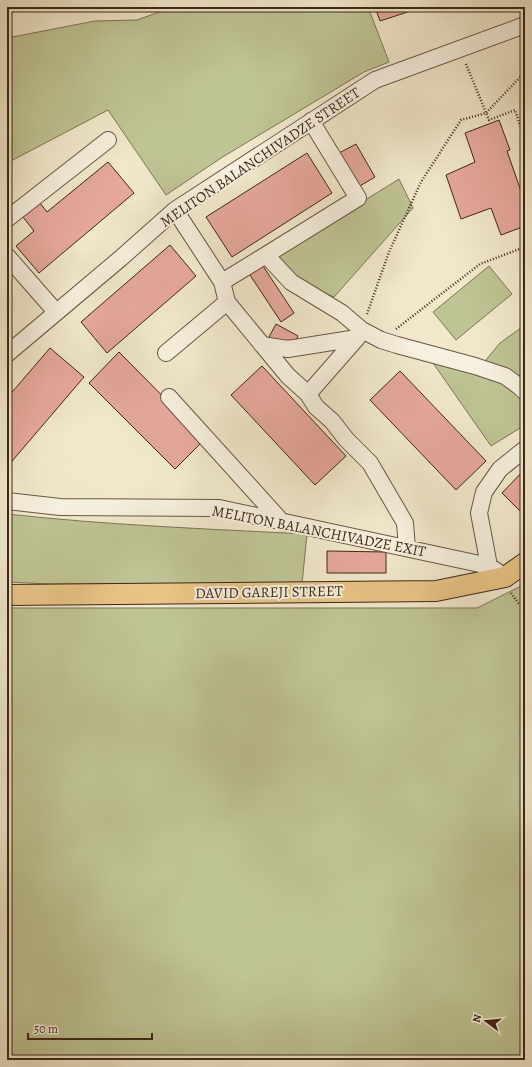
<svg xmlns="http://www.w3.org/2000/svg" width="532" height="1067" viewBox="0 0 532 1067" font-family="Alegreya,serif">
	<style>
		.green { fill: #bfc494; stroke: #7e7556 }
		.building { fill: #e6a89d; stroke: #3d2617 }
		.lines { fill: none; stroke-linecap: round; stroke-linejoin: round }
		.minor-casing { stroke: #6a5644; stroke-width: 18 }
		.major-casing { stroke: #3d2617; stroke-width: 22 }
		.path { stroke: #3d2617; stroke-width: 2.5; stroke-dasharray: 1 2; stroke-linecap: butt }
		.minor { stroke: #f6f0de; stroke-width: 16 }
		.major { stroke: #e8c486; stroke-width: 20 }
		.rail-casing { stroke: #3d2617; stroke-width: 4.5 }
		.rail { stroke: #f6f0de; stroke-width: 3; stroke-dasharray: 9; stroke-linecap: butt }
		.labels { text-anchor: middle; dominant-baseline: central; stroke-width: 4; stroke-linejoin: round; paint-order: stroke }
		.street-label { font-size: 15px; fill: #3d2617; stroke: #f6f0de }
	</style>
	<rect width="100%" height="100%" fill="#f1e8cc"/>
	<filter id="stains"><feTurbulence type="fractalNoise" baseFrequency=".005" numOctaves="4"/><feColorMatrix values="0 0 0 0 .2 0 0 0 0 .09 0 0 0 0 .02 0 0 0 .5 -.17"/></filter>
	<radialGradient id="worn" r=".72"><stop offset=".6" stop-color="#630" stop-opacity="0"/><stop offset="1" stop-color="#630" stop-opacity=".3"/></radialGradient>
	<path class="green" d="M173,7h195l21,55 -25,10 -143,86 -55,37 -58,-85 -101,53v-125l88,-17 42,-1z
		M399,179l14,29 -79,89 -37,-16 -20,-26z
		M489,266l23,28 -56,46 -23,-28z
		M525,325v100l-34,21 -72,-103 66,18 15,-18z
		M7,514c100,11 200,15 300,20l-5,50h-253l-42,-2z
		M525,584v476h-518v-452h470z"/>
	<path class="building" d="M375,7h48l-43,14z
		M499,120l11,30 -3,1 15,43 3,-1v33l-24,9 -10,-27 -30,11 -15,-44 29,-13 -10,-29z
		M356,144l19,33 -17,10 -19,-34z
		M307,153l25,40 -100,64 -26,-40z
		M108,162l26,31 -95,80 -23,-27 18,-15 -11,-14 17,-14 7,9z
		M170,245l26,31 -89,77 -26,-31z
		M261,263l33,50 -13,9 -33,-50z
		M276,324l22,12 -7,13 -22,-12z
		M50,348l34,29 -77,90v-69z
		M119,352l86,87 -30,30 -86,-86z
		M262,366l84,90 -31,29 -84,-90z
		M400,371l86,90 -30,29 -86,-90z
		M525,469v47l-23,-23z
		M327,551l59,1v21h-59z"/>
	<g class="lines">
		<g class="minor-casing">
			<path id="minor" d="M175,210l47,72 5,20 61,74 20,18
				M7,219l101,-79
				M266,255l92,-57 -47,-77
				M7,256l49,56
				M222,282l44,-27 25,27 51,31 20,17 19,10 16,5 78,21 30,10 15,11 5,5
				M362,330l-5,8 -49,56 8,13 16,14 14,18 24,24 35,60 2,25
				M262,345l26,4 69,-11
				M166,353l61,-51
				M7,354l114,-96 54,-48 200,-130 150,-55
				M169,397l113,125
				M7,501l53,6 159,1 270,58 16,11
				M489,566l-10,-53 5,-21 16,-23 25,-20"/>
		</g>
		<g class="major-casing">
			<path id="major" d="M7,595l429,-4 69,-14 20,-14"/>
		</g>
		<path class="path" d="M466,64l23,56 26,-10 10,30
			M367,314l22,-62 32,-70 40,-62 25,-7 39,-41
			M396,329l84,-65 45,-17
			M511,593l8,11 6,1"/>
		<use href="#minor" class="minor"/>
		<use href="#major" class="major"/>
		<g class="rail-casing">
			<path id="rail" d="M7,11l12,-4"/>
		</g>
		<use href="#rail" class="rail"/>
	</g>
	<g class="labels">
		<g class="street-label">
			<text transform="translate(260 157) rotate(-34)">MELITON BALANCHIVADZE STREET</text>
			<text transform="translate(319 531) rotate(11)">MELITON BALANCHIVADZE EXIT</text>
			<text transform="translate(269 592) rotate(-1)">DAVID GAREJI STREET</text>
		</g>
	</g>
	<rect width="532" height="1067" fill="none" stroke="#f1e8cc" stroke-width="24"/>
	<rect x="8" y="8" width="516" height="1051" fill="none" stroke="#3d2617" stroke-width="2"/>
	<rect x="12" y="12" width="508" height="1043" fill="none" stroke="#3d2617"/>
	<g transform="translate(486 1021) rotate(286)" stroke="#f6f0de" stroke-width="3" paint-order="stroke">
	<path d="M0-3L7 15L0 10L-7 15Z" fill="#3d2617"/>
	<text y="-6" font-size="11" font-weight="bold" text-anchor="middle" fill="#3d2617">N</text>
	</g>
	<path d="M28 1033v6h124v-6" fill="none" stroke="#3d2617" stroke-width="2"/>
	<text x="34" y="1033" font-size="12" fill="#3d2617" stroke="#f6f0de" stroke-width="3" paint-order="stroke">50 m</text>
	<rect width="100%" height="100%" filter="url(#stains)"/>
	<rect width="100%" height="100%" fill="url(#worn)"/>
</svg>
